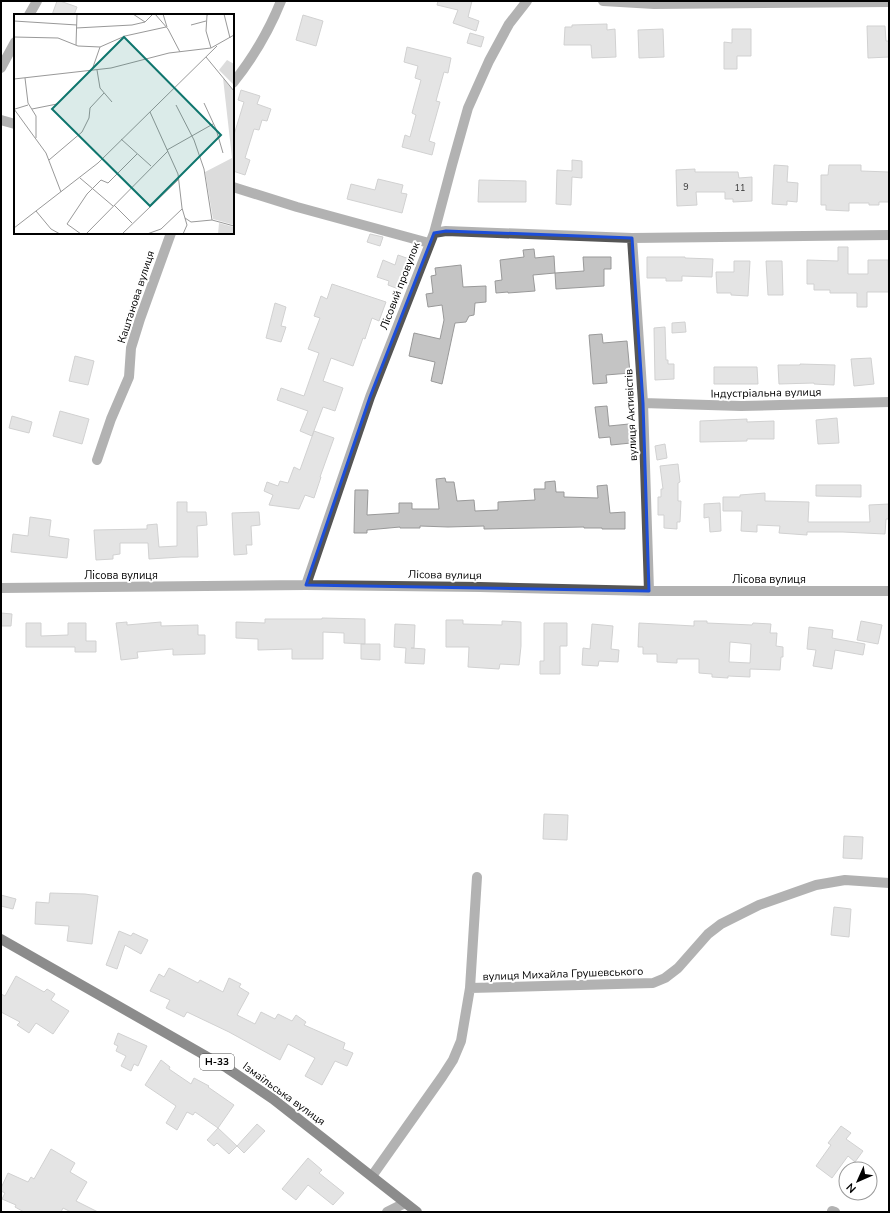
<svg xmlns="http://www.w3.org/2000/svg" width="890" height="1213" viewBox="0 0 890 1213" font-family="'Nunito Sans',sans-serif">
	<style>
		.building { fill: #c4c4c4; stroke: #999; fill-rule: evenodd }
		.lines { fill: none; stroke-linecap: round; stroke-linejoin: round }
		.minor { stroke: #555; stroke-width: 10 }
		.major { stroke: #000; stroke-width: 10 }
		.marked { fill: none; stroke: #1d4ed8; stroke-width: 3; stroke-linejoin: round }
		.labels { text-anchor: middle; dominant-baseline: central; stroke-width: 4; stroke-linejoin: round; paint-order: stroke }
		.number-label { font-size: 9px; fill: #313131 }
		.shield { fill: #fff; stroke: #4c4c4c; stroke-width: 1 }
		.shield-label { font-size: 10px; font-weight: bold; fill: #000 }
		.street-label { font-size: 11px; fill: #000; stroke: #fff }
		.inset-road { fill: none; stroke: #999; stroke-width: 1 }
		.view { fill: #0f766e; fill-opacity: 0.15; stroke: #0f766e; stroke-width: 2 }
		.inset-edge { fill: none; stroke: #000; stroke-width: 2 }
	</style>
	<rect width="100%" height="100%" fill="#fff"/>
	<path class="building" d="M57,1h3l17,6 -3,8h-22z
		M438,1h34l-4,16 11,4 -3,10 -23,-8 5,-13 -21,-5z
		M303,15l20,6 -7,25 -20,-6z
		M607,24v6l8,-1 1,28 -24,1 -1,-13h-27l1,-18h7v-2z
		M867,26h18l1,15h3v16l-21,1z
		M663,29l1,28 -25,1 -1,-28z
		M732,29h19v27h-14v13h-13v-27l8,1z
		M470,33l14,4 -3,10 -14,-4z
		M407,47l44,11 -3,15 -4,-1 -8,29 4,1 -11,39 6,2 -3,12 -30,-8 3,-12 5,2 6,-22 -4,-2 9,-33 -6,-2 3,-12 -14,-4z
		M241,90l19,6 -3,8 14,5 -4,12 -5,-1 -3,10 -5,-1 -9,29 5,2 -5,15 -12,-4v-33l11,-36 -6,-2z
		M572,160l10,1v17l-10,-1 -1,28 -15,-1 1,-34 15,1z
		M774,165l14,1 -1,16 11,1 -1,19 -10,-1v4l-15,-1z
		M829,165h32v6l28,1v30h-10v3h-10v-2h-20v8l-23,-1v-5h-5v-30h7z
		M695,169v3h43l1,6 13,-1v24l-19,1v-3h-8v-7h-29l1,13 -20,1 -1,-36z
		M378,179l25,6 -2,8 6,1 -5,19 -55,-14 4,-15 24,6z
		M479,180l47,1v21h-48z
		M370,234l13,3 -3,9 -13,-4z
		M838,247h10v27h20v-14h20l1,32h-22v15h-10v-14h-27v-3h-16v-6h-7v-24l31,1z
		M534,249l1,9 19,-2 1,17 -22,2 2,16 -27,2v-1l-12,1 -1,-12 7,-1 -2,-20 24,-3 -1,-7z
		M398,255l14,5 -11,30 -13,-5 1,-4 -12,-4 6,-17 12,5z
		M583,257h28v12h-7v17l-48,3 -1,-16 29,-2z
		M647,257h38v1l28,1 -1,18 -30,-1v5h-16v-3h-19z
		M734,261h16l-2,35 -17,-1v-2h-14l-1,-21h18z
		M766,261h16l1,34h-15z
		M461,265l2,22 23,-1v16l-11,1 -1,12 -5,1 -3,6 -11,1 -13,61 -11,-3 4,-19 -26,-6 5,-23 26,6 4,-19 -2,-15 -14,2 -2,-13 7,-1 -2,-17 5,-1 -1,-7z
		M332,284l54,18 -7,19 -7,-3 -7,21 -2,-1 -10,28 -22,-8 -8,23 20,7 -8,23 -12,-4 -11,29 -12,-5 8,-20 -31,-11 4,-12 23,8 15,-43 -11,-4 12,-31 -6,-2 7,-20 6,3z
		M275,303l11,4 -5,19 5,1 -5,15 -15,-4z
		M685,322l1,10 -14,1v-10z
		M665,327l1,33h2v4h6v15l-19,1 -1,-52z
		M602,334l1,9 24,-2 3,32 -24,2 1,8 -14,1 -4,-49z
		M75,356l19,5 -6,24 -19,-4z
		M871,358l3,26 -20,2 -3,-27z
		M800,364l35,1 -1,20 -20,-1v-1l-35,1 -1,-19h22z
		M714,367h43l1,17h-44z
		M607,406l2,20 20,-2 2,19 -20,2 -1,-8 -11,1 -4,-31z
		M60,411l29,8 -7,25 -29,-8z
		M12,416l20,6 -3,11 -20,-5z
		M837,418l2,25 -21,1 -2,-24z
		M747,419v3l27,-1v18h-27v2l-47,1v-21z
		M314,431l20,7 -14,39h1l-7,21 -9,-3 -6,14 -30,-4 4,-10 -9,-4 3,-9 11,4 2,-5 8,2 6,-16 6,3z
		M665,444l2,14 -10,2 -2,-14z
		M678,464l2,18 -2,1v18h3l-1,21h-3v7l-13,-1v-13h-6v-18h3v-8h2l-3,-23z
		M445,478l1,4h8l3,19 17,-1 1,11 23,-1v-8l37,-2 -1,-11h11v-7l10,-1 1,11h8v5l34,1 -1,-12 10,-1 3,28 15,-1v17h-23v-1h-18v-1l-100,2v-3l-36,1 -28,-1v2h-20v-1l-33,3v3h-13l1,-43h13l-1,25 32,-2v-10h13v6h27l-3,-30z
		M816,485h45v12l-45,-1z
		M765,493v8l44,1 -1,20h62l-1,-17 20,-1v15h-3l-1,15 -42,-2h-36v3l-28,-2 1,-7 -23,-1v7l-16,-1 1,-20h-19v-14h17v-2z
		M177,502h10v10h19l1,13 -10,1 1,31h-17l-32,2 -1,-16h-28v11l-7,1v4l-17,1 -2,-30 53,-1v-4l10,-1 2,23 18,-1z
		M720,503l1,28 -11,1 -1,-15 -5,1v-14z
		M259,512l1,13 -9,1 1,19h-6l1,9 -13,1 -2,-42z
		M30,517l21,3 -2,16 20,3 -2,19 -56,-6 2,-18 15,2z
		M1,613l11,1 -1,12h-10z
		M322,618l43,1v25l-21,-1v-10l-21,-1v27h-31v-10l-34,1v-11l-22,-1v-16l29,1v-4h57z
		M446,620h17v4l39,1v-4l19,1v24l-2,19 -19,-1 -1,5 -31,-2 1,-20h-23z
		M694,621h13v2l45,2 1,-2 18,1 -1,9h7l-1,13 7,1v10h-2l-1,13 -30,-1v8l-22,-1v2l-16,-1v-3l-13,-1v-14h-22v4l-20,-1v-8h-14v-7h-5l1,-24 55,3zM730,642l21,2 -1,19 -21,-1z
		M861,621l21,4 -4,19 -21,-4z
		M127,622v3l34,-3v4l37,-1v10h7v19l-32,1v-6l-36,3 1,6 -17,2 -5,-37z
		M26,623h15v13l27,-1v-12h18v18h10v11h-21v-5h-49z
		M544,623h23v23h-7v28h-20v-13h4z
		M395,624l20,1 -1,23h-3l14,1 -1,15 -19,-1 1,-15 -12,-1z
		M592,624l21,2 -2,23 8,1 -1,12 -19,-1 -1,5 -16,-1 1,-17 7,1z
		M809,627l24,3 -1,8 33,6 -2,11 -28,-5 -3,19 -19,-3 3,-16 -9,-1z
		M361,644h19v16l-19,-1z
		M544,814l24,1 -1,25 -24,-1z
		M844,836l19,1 -1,22 -19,-1z
		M50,893l35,1 13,2 -6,48 -25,-3 2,-15 -34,-2 1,-22 13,1z
		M1,895l15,4 -3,10 -12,-3z
		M834,907l17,2 -2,28 -18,-2z
		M119,931l12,5 2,-3 15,7 -7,14 -16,-9 -8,24 -11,-4z
		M169,968l29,15 2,-3 23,12 6,-14 12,6 -2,3 10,6 -12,22 18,9 6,-12 14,7 3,-5 14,7 4,-6 10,7 -2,3 41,18 -2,6 10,4 -6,13 -12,-5 -13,24 -17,-9 10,-18 -27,-14 -8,16 -51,-28 -42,-20 -3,5 -18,-9 4,-8 -20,-9 9,-17 5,3z
		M16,976l28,16 3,-3 8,5 -4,6 18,11 -16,23 -17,-11 -7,10 -12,-8 3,-3 -19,-10v-18l4,2z
		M118,1033l29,13 -9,20 -4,-2 -3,7 -10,-5 5,-10 -10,-5 2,-5 -4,-2z
		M161,1060l9,7 -1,2 22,15 3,-6 15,8 -1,1 26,18 -16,23 -23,-16 -2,3 -6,-3 -10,18 -11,-7 10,-17 -31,-21z
		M257,1124l8,7 -21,22 -7,-7z
		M841,1126l10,7 -5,6 17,12 -8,11 -7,-6 -16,22 -16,-12 15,-21 -3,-2z
		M218,1128l19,18 -8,8 -12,-11 -3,3 -7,-6z
		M51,1149l24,14 -5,9 17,10 -11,19 22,11h-27l-8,-4 -2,4h-37l-9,-5 1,-2 -14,-6 3,-6 -4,-2v-3l7,-15 20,9 3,-5 3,2z
		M308,1158l14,12 -3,3 25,20 -11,12 -25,-20 -12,15 -14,-11z"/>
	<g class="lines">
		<path class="minor" d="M603,1l51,3 235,-2
			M29,15l8,-14
			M1,68l14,-26
			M233,83c20,-25 36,-52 48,-82
			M1,120l14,4
			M233,187l64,20 132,36
			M434,233l12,-2 186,7 257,-3
			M632,238l11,165 6,188
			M643,403l98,3 148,-4
			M97,460l14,-41 18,-42 2,-29 9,-29 31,-86
			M306,585l64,-188 64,-164 18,-68 16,-57 21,-47 20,-37 18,-23
			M1,588l305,-3 174,2 169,4h240
			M470,988l183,-5 12,-5 13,-10 30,-34 13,-10 38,-19 57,-20 29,-5 44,3
			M372,1176l70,-99 11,-17 8,-19 9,-53 7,-111
			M832,1211l3,1
			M387,1212l18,-9"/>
		<path class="major" d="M1,939l226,129 46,31 144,113"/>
	</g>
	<path d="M0 0H890V1213H0ZM446,231l186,7 11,165 6,188 -343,-6 64,-188 64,-164z" fill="#fff" fill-opacity=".55" fill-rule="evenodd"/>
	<path class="marked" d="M446,231l186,7 11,165 6,188 -343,-6 64,-188 64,-164z"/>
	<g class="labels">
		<g class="number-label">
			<text x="686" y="187">9</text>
			<text x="740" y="188">11</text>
		</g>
		<rect class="shield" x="200" y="1054" width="34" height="16" rx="3"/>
		<g class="shield-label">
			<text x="217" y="1062">Н-33</text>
		</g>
		<g class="street-label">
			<text transform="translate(400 286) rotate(-69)">Лісовий провулок</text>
			<text transform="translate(136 297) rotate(-72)">Каштанова вулиця</text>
			<text transform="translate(766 393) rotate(-1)">Індустріальна вулиця</text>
			<text transform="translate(631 415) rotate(-93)">вулиця Активістів</text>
			<text x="121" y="575">Лісова вулиця</text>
			<text transform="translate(445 575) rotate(1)">Лісова вулиця</text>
			<text x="769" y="579">Лісова вулиця</text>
			<text transform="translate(563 974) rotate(-2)">вулиця Михайла Грушевського</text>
			<text transform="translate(284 1094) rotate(36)">Ізмаїльська вулиця</text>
		</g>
	</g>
	<g transform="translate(14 14)">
		<rect width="220" height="220" fill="#fff"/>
		<path d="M213,46l7,4v21l-15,-15zM209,64l11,13v134l-21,-6 -8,-47 27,-14zM205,209l15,4v7h-16z" fill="#dcdcdc"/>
		<path class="inset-road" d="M119,0l12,8M141,0l13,15 12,23M149,0l4,13M196,0l-3,1 -1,16 5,17M210,0l6,24M0,7l63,4M177,11l15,-4M62,14l56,-3 13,-3 8,-8M0,23l44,1 20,8 22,1 25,-11 41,-9M62,31l1,-31M192,43l28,34M78,56l8,-23M83,56l3,18 12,14M11,64l3,25 8,13v22M0,65l97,-11 58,-15 42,-5 23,-13M190,89l12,26 7,24M162,91l18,35 10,29 8,51M0,95l32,44 15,39M1,95l13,-4M18,95l25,-5M136,98l28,62 4,34 5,17 -4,9M107,125l30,27M153,136l46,-26M35,146l33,-28 7,-14 1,-10 14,-15M66,164l33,28M100,191l18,18M22,197l15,18 9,5M171,204l6,4 21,-2 22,6M0,214l84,-65 119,-117M67,220l-14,-10 20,-30 14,-14 7,3 29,-29M72,220l82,-83M108,220l57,-55M133,220l14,-5 21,-20"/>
		<path class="view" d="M110,23l97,98 -71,71 -98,-97z"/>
		<rect width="220" height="220" class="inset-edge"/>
	</g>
	<rect width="890" height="1213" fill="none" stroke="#000000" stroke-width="4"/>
	<g transform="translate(858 1181) rotate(225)"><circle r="19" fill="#ffffff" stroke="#999999"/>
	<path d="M0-3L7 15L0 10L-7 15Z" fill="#000000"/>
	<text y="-6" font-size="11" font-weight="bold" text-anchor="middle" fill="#000000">N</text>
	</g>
</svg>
